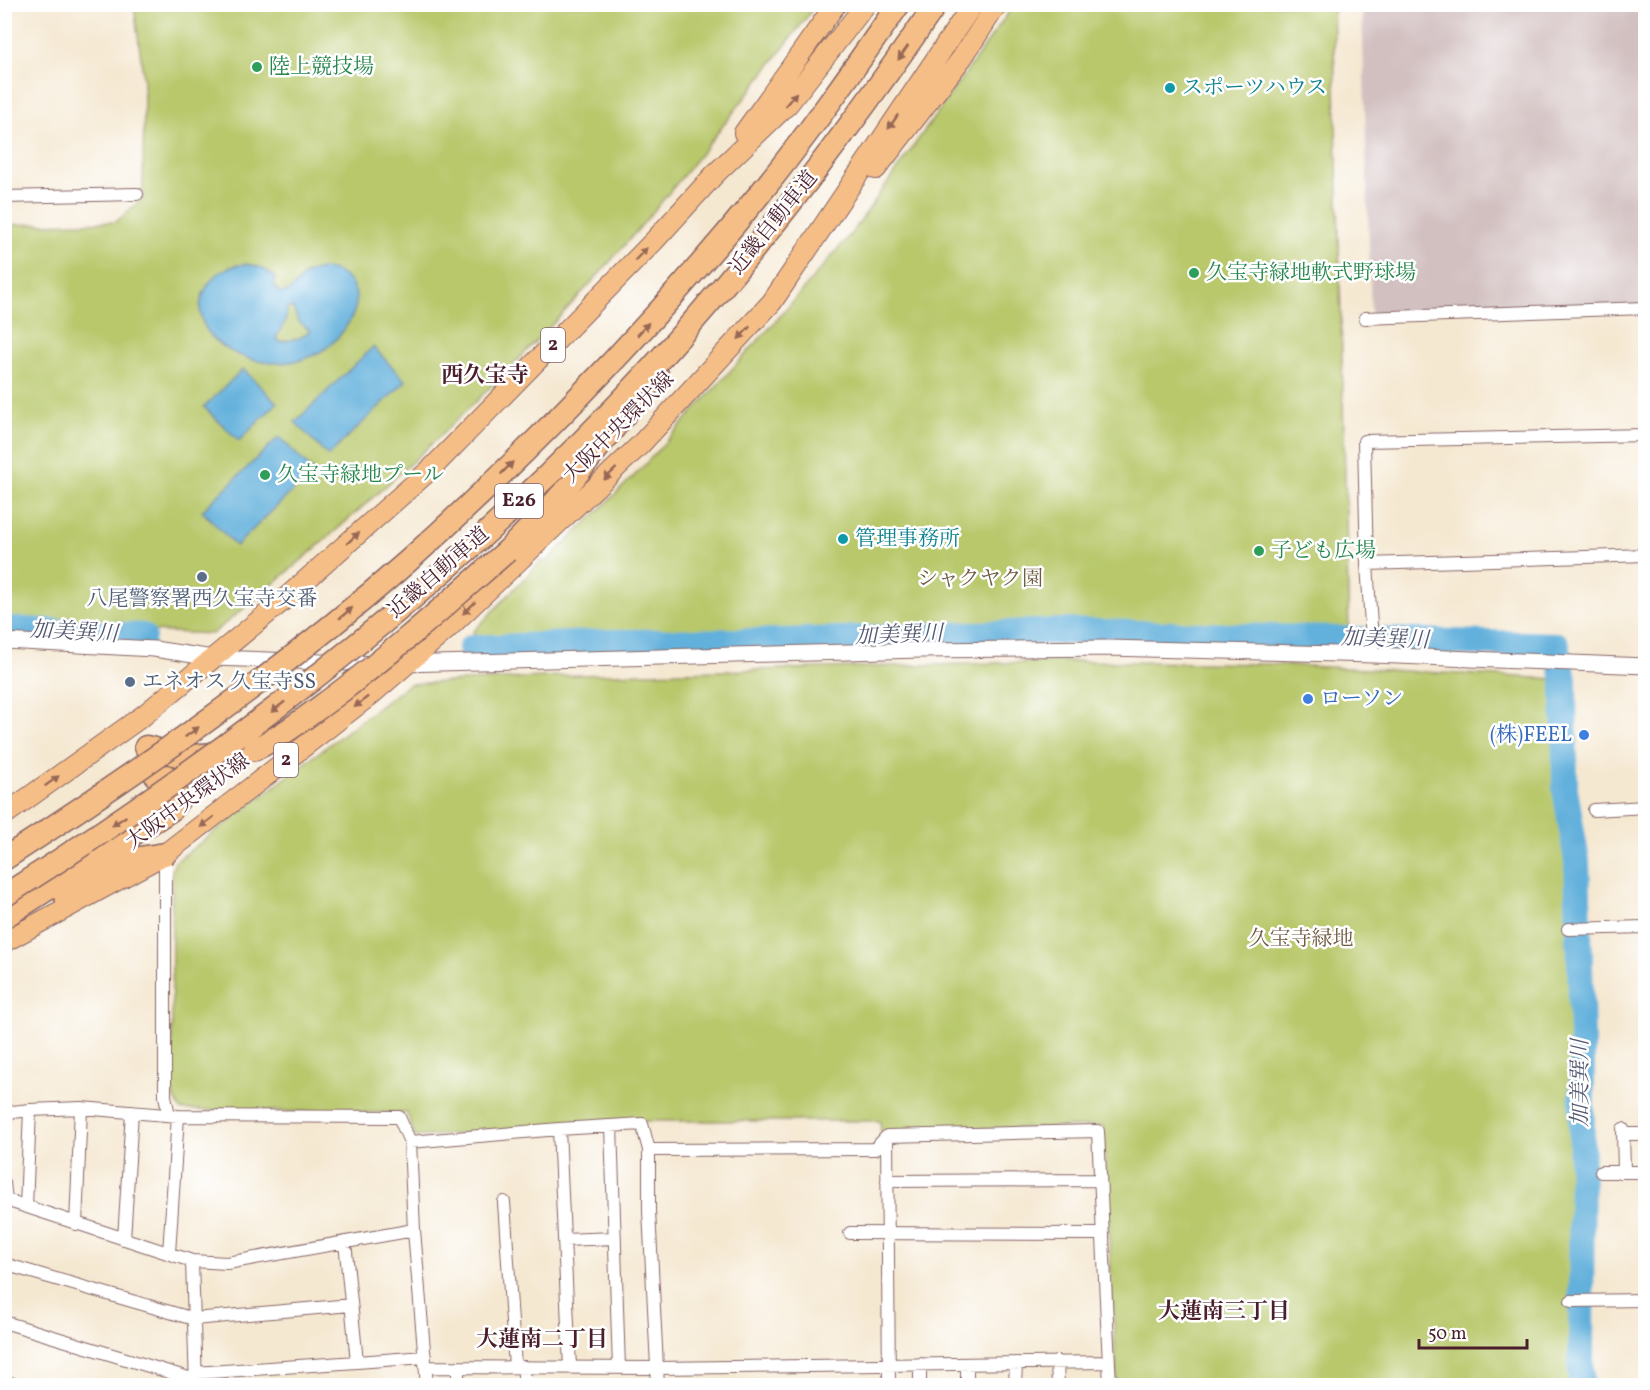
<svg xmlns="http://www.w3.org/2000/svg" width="1650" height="1390" viewBox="0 0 1650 1390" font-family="Vollkorn,'Noto Serif JP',serif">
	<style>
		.industrial { fill: #d2bfc0 }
		.green { fill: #b8c86a; stroke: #81744a; stroke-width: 1.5 }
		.water { fill: #62b0dc; stroke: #566884; stroke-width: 1.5; fill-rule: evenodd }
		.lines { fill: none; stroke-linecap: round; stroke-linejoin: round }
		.river { stroke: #62b0dc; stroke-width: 26 }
		.minor-casing { stroke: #866565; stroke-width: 14 }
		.tertiary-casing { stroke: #866565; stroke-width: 17 }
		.primary-casing { stroke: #866565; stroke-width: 22 }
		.motorway-casing { stroke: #866565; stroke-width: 25 }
		.minor { stroke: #fff; stroke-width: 12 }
		.tertiary { stroke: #fff; stroke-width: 15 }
		.primary { stroke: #f6be87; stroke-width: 20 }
		.motorway { stroke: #f6be87; stroke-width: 22 }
		.motorway-bridge-casing { stroke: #866565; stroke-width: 25; stroke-linecap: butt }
		.motorway-bridge { stroke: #f6be87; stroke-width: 22 }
		.oneway { fill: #976754 }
		.leisure-dot { fill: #2e9e5b; stroke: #fff; stroke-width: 2 }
		.culture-dot { fill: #0f9aa8; stroke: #fff; stroke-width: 2 }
		.service-dot { fill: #5c6f8a; stroke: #fff; stroke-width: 2 }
		.shop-dot { fill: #3f7fe0; stroke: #fff; stroke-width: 2 }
		.labels { text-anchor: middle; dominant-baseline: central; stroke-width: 5; stroke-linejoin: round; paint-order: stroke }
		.shield { fill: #fff; stroke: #80626b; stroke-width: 1.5 }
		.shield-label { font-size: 20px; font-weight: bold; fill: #4a1f2b }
		.leisure-label { font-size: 21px; fill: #27864d; stroke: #fff; text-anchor: start }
		.culture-label { font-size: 21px; fill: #0d838f; stroke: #fff; text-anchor: start }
		.street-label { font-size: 21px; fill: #4a1f2b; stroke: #fff }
		.park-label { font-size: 21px; fill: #705a41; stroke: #fff }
		.service-label { font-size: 21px; fill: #4e5e75; stroke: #fff }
		.shop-label { font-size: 21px; fill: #366cbe; stroke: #fff; text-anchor: start }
		.neighbourhood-label { font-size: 22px; font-weight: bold; fill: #4a1f2b; stroke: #fff }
		.water-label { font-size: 22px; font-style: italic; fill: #545972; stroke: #fff }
	</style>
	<rect width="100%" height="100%" fill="#fff"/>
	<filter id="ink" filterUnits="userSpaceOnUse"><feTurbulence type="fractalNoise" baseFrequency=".0167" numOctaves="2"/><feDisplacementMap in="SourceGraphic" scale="12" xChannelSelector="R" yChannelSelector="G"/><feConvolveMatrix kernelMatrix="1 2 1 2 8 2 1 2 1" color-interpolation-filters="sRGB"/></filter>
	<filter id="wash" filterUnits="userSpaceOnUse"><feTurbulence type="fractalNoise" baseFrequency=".008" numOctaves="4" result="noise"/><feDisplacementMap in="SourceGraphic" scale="24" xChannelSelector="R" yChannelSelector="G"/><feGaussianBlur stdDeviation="1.35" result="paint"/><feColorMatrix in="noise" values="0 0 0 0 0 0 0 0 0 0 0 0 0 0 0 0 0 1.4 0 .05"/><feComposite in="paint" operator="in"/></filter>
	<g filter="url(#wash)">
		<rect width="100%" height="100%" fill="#f5e8d1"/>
		<path class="industrial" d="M1362,5h283v300l-274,9z"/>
		<path class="green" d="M134,5h682c-65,85 -130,171 -201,251 -56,64 -116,124 -177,182 -73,68 -148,134 -226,196l-207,-10v-399l111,-3 27,-24 1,-116z
			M1014,5h319l16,629 -284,-7 -288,6 -303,13 -1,-14 68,-71h6l92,-90 136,-149 76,-88z
			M1068,661l201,3 288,15 3,108 12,75 5,201 4,322h-464l-14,-259 -222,6 -1,-11h-241l-224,16 -8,-24 -226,-3 -9,-17v-222l3,-9 234,-178 169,-9z"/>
		<path class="water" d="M246,264c12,1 20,5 29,13l-1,8 6,8c15,0 16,-14 28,-20 15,-8 35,-3 44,12 10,16 1,32 -9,46 -49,68 -175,15 -135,-46 9,-14 22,-20 38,-21zM287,308h6l5,13 12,10 -10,7 -20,4 -4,-4 10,-18z
			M373,347l33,34 -78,75 -33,-34z
			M243,369l34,34 -38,38 -35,-34z
			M279,437l34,34 -77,75 -34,-35z"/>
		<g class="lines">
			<path class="river" d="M4,629l139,7
				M471,648l144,-6 167,-1 281,-10 494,14 7,35 1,109 12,73 5,173 -1,351"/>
		</g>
	</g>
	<g filter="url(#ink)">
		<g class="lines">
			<g class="minor-casing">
				<path id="minor" d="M4,197l133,-3
					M1365,318l281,-10
					M1367,564l279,-9
					M1373,655l-6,-91 -3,-123 282,-6
					M1594,810l52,-3
					M165,854v242l4,19
					M1568,929l78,-2
					M4,1113l26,-3 51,-2 97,8 221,1 11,25 4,88 13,156
					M611,1126l8,242
					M559,1129l11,239
					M1623,1129l1,43
					M1623,1134h23
					M887,1136l2,250
					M410,1142l149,-13 83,-5 7,26v61l9,175
					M649,1150l226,-1 12,-13 211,-5 12,255
					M1601,1172h45
					M887,1181l213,-1
					M4,1183l2,17 -2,6
					M6,1200l186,61 4,125
					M504,1202l11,165
					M26,1207l4,-97
					M76,1224l5,-116
					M850,1233l253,1
					M124,1239l8,-127
					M564,1240l51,-2
					M169,1253l9,-137
					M192,1261l35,2 187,-33
					M4,1264l190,55 157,-14
					M1571,1301l75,-1
					M4,1322l191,58
					M357,1362l68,-5
					M1057,1362l1,24
					M426,1367l231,1 452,-6
					M458,1367v19
					M524,1367v19
					M195,1373l162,-11 -12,-120
					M4,1381l15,5
					M920,1386v-22
					M967,1386v-22
					M1015,1386l1,-23"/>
			</g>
			<g class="tertiary-casing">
				<path id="tertiary" d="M4,641l150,8 59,9 164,6
					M401,664l520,-14 188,-2 264,7 273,11"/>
			</g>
			<g class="primary-casing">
				<path id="primary" d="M744,133l92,-129
					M876,169l86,-111 35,-54
					M4,815l140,-100 135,-111 153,-136 222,-227 61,-67 73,-70 78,-100
					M4,942l161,-88 208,-161 71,-61 196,-187 132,-143 201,-298"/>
			</g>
			<g class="motorway-casing">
				<path id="motorway" d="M507,551l48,-49 102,-128
					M146,747l40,10 69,-8
					M65,895l62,-35 38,-6
					M4,917l167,-107 8,-11 -7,-16 -6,-7h-10"/>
			</g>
			<use href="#minor" class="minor"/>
			<use href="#tertiary" class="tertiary"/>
			<use href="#primary" class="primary"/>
			<use href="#motorway" class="motorway"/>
			<g class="motorway-bridge-casing">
				<path id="motorway-bridge" d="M255,749c29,-14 54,-34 80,-53 60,-45 116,-96 172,-145
					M4,859c140,-91 278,-187 403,-297 126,-113 244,-235 351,-366 50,-61 95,-126 141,-192
					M4,896c235,-149 459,-321 647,-527 104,-114 197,-237 285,-365"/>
			</g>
			<use href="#motorway-bridge" class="motorway-bridge"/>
		</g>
		<defs><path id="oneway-solid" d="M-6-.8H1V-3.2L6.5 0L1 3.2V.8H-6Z" transform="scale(1.5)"/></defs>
		<g class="oneway">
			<use href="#oneway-solid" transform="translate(903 53) rotate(125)"/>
			<use href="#oneway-solid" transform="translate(791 99) rotate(-50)"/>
			<use href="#oneway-solid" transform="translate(893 122) rotate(124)"/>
			<use href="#oneway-solid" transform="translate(641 254) rotate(-46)"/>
			<use href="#oneway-solid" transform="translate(643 329) rotate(-48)"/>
			<use href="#oneway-solid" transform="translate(744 333) rotate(133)"/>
			<use href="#oneway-solid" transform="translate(507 468) rotate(-45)"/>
			<use href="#oneway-solid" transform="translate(610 474) rotate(137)"/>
			<use href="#oneway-solid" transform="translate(353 538) rotate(-42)"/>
			<use href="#oneway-solid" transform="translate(469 608) rotate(136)"/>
			<use href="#oneway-solid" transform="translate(346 613) rotate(-40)"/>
			<use href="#oneway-solid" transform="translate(361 702) rotate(142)"/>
			<use href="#oneway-solid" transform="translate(278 707) rotate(142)"/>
			<use href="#oneway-solid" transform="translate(192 732) rotate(-36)"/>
			<use href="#oneway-solid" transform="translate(52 781) rotate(-36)"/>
			<use href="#oneway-solid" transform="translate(119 821) rotate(146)"/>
			<use href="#oneway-solid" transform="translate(207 822) rotate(142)"/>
		</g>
	</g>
	<g class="leisure-dot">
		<circle cx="257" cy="67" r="6"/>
		<circle cx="1194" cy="273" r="6"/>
		<circle cx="265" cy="475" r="6"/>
		<circle cx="1259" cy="551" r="6"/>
	</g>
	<g class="culture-dot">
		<circle cx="1170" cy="88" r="6"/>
		<circle cx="843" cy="539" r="6"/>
	</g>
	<g class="service-dot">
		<circle cx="202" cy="577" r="6"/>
		<circle cx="130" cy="682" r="6"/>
	</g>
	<g class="shop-dot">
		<circle cx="1308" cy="699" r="6"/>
		<circle cx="1584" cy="735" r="6"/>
	</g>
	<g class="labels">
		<g class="shield">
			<rect x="541" y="328" width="24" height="34" rx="4.5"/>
			<rect x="495" y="484" width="48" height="34" rx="4.5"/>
			<rect x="274" y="743" width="24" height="34" rx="4.5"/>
		</g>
		<g class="shield-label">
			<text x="553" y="345">2</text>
			<text x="519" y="501">E26</text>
			<text x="286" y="760">2</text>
		</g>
		<g class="leisure-label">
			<text x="269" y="67">陸上競技場</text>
			<text x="1206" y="273">久宝寺緑地軟式野球場</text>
			<text x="277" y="475">久宝寺緑地プール</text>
			<text x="1271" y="551">子ども広場</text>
		</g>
		<g class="culture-label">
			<text x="1182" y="88">スポーツハウス</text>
			<text x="855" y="539">管理事務所</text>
		</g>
		<g class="street-label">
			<text transform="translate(774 223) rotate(-51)">近畿自動車道</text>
			<text transform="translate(619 428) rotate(-45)">大阪中央環状線</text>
			<text transform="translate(439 573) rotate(-41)">近畿自動車道</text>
			<text transform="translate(188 802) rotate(-36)">大阪中央環状線</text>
		</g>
		<g class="park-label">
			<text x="980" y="579">シャクヤク園</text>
			<text x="1301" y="939">久宝寺緑地</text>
		</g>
		<g class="service-label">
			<text x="202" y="599">八尾警察署西久宝寺交番</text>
			<text x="142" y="682" text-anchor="start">エネオス 久宝寺SS</text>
		</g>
		<g class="shop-label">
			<text x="1320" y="699">ローソン</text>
			<text x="1572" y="735" text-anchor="end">(株)FEEL</text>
		</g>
		<g class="neighbourhood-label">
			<text x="485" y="376">西久宝寺</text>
			<text x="1224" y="1312">大蓮南三丁目</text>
			<text x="542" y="1340">大蓮南二丁目</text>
		</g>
		<g class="water-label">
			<text transform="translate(74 633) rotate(3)">加美巽川</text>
			<text transform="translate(899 636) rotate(-2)">加美巽川</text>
			<text transform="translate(1385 640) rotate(2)">加美巽川</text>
			<text transform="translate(1581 1083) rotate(-90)">加美巽川</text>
		</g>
	</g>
	<rect width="1650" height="1390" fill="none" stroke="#fff" stroke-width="24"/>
	<path d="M1419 1339v9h108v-9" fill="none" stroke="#4a1f2b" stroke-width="3"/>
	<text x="1428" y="1339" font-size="18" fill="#4a1f2b" stroke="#ffffff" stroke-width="4.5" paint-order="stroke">50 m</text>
</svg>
